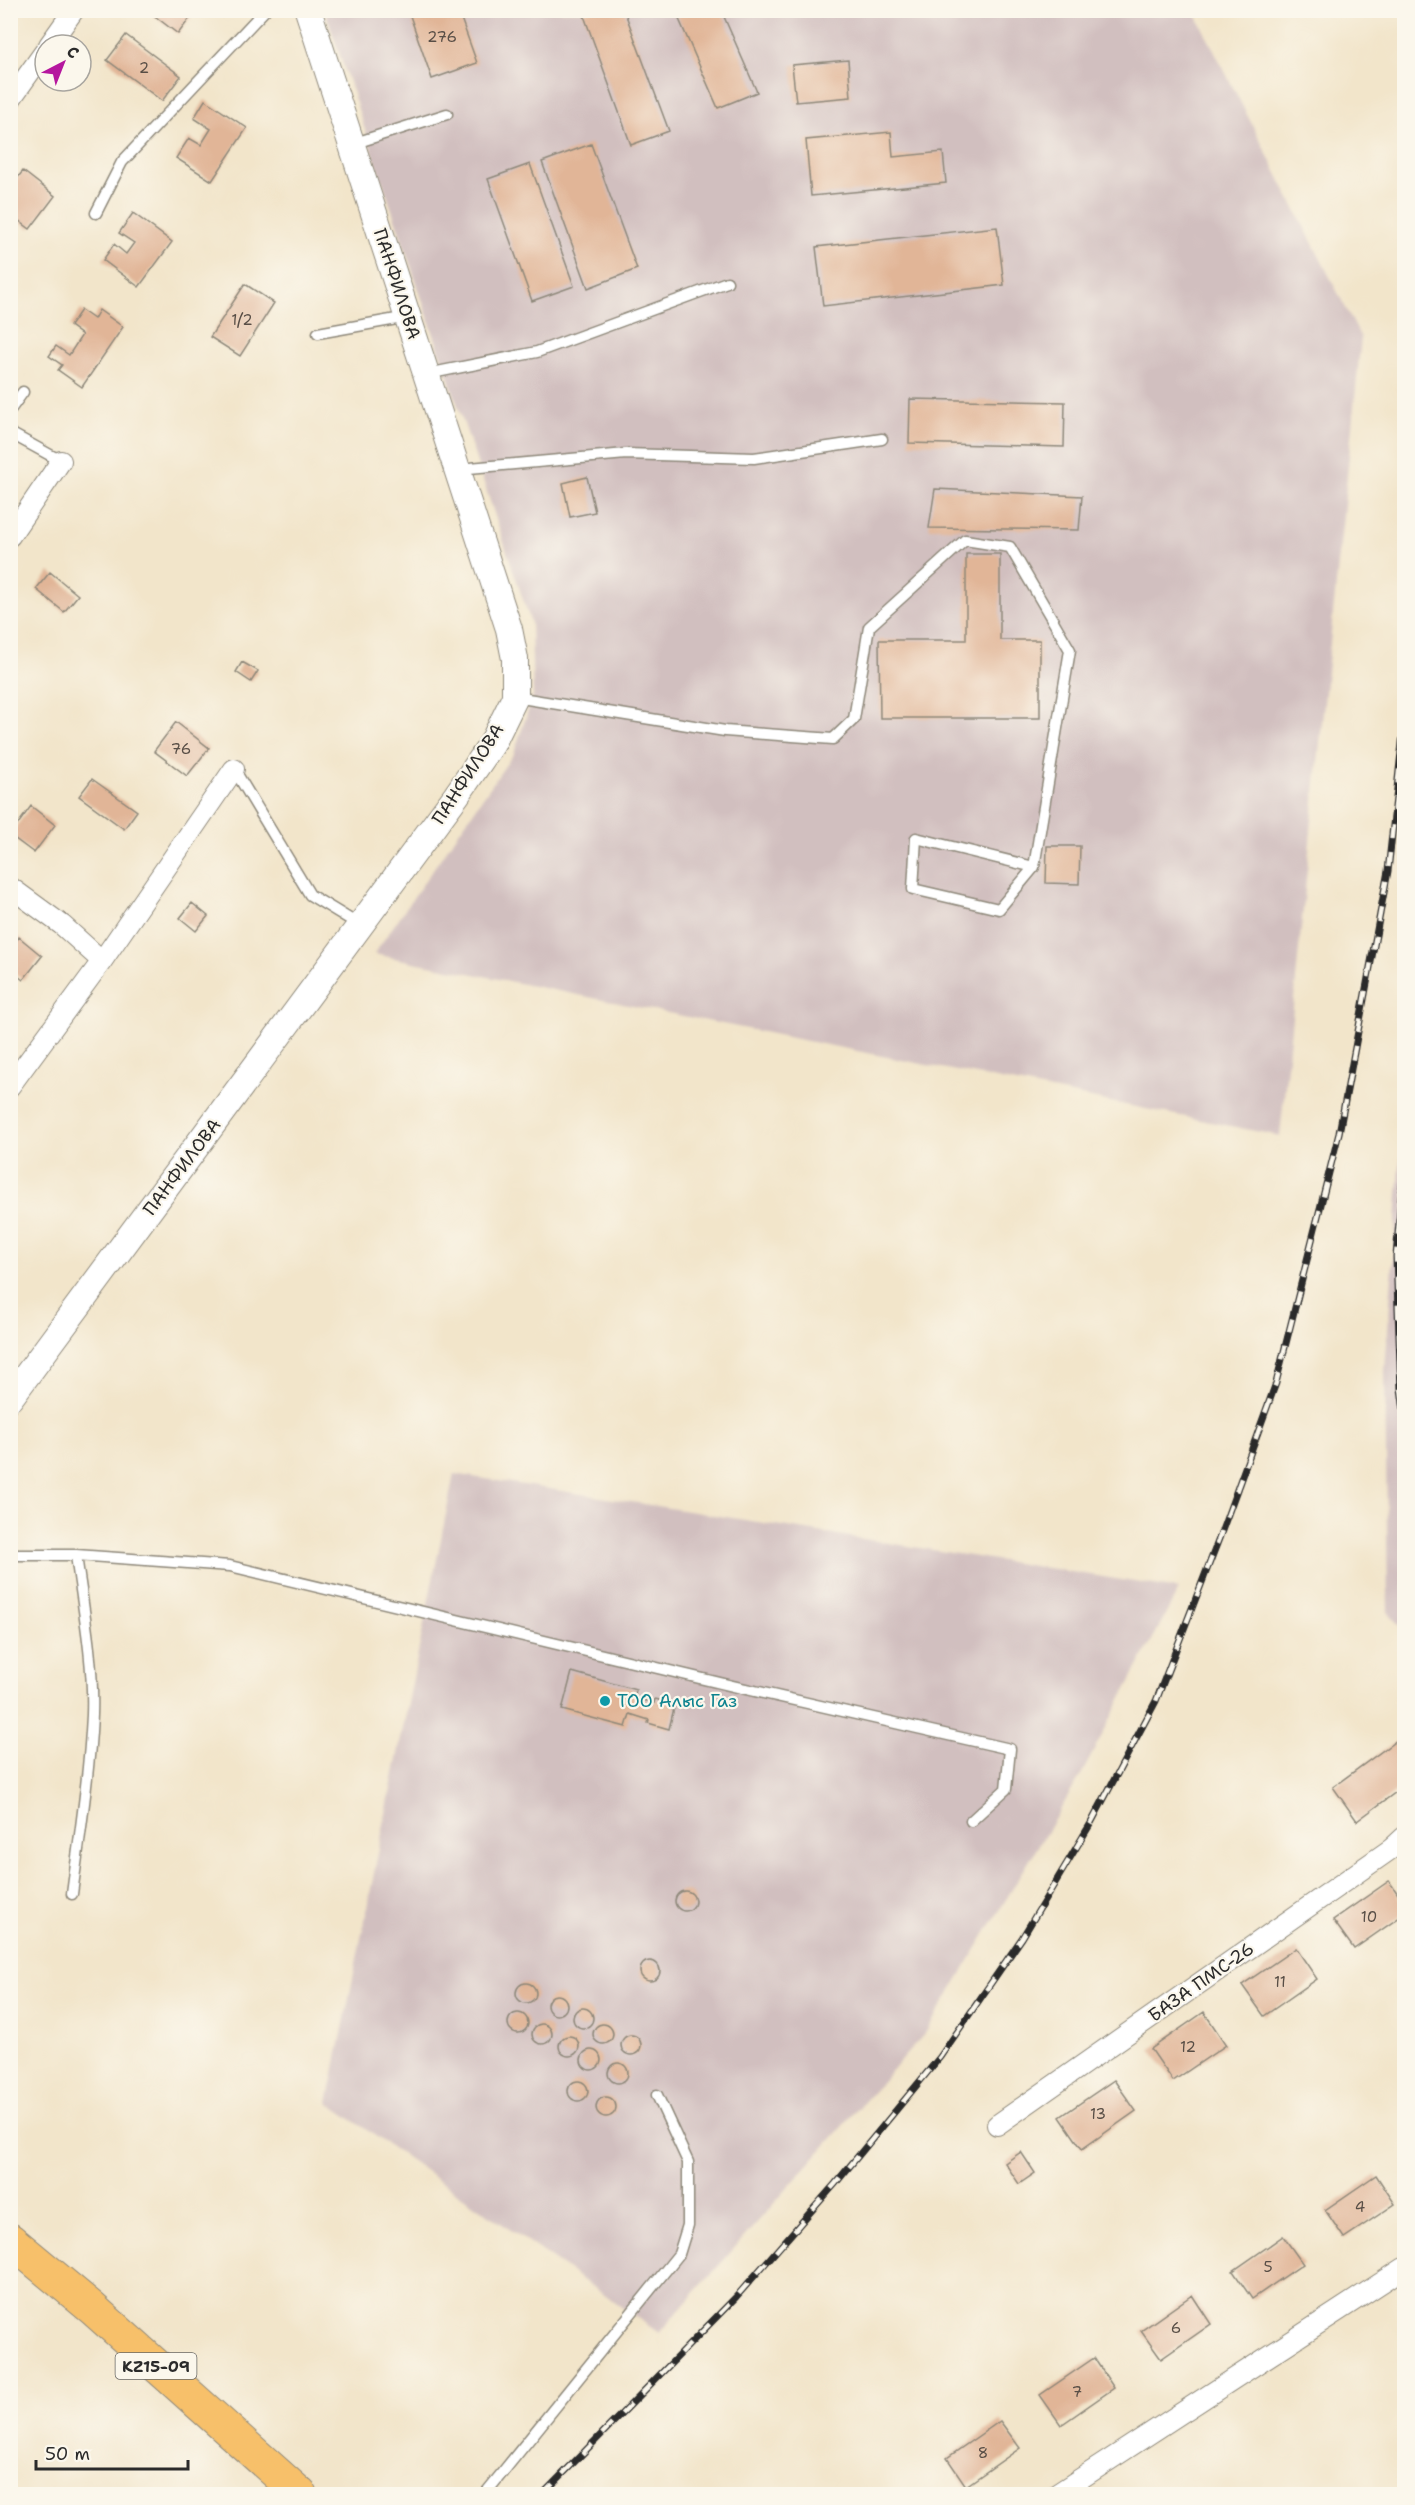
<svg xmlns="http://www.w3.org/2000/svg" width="1415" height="2505" viewBox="0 0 1415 2505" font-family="'Shantell Sans',sans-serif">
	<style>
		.industrial { fill: #d1bfbf }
		.building { fill: #e1b597 }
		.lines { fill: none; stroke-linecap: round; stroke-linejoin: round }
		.service-casing { stroke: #8e887a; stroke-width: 13 }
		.minor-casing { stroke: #8e887a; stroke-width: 22 }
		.tertiary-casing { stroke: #8e887a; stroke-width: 28 }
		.trunk-casing { stroke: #8e887a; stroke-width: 35 }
		.service { stroke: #fff; stroke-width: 10 }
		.minor { stroke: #fff; stroke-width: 20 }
		.tertiary { stroke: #fff; stroke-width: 26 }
		.trunk { stroke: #f7c06b; stroke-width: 33 }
		.rail-casing { stroke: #2b2b2b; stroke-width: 7 }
		.rail { stroke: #fbf7ec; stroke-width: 4.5; stroke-dasharray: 14; stroke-linecap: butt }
		.culture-dot { fill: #0f9aa8; stroke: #fbf7ec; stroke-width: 2 }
		.labels { text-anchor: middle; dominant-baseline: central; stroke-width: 4.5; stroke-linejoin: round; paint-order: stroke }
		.number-label { font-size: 15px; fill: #584e46 }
		.shield { fill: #fbf7ec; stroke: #696865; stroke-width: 1.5 }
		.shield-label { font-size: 16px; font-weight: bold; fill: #2b2b2b }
		.street-label { font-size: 18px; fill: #2b2b2b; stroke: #fbf7ec }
		.culture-label { font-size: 18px; fill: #0d838f; stroke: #fbf7ec; text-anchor: start }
	</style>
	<rect width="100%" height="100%" fill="#fbf7ec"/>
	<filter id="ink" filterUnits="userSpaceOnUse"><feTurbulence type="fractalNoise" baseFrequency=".0167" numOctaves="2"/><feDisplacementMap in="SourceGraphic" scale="12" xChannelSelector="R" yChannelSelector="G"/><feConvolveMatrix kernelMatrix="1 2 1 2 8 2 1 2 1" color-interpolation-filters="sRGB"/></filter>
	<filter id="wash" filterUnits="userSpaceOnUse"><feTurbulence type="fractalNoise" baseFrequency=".008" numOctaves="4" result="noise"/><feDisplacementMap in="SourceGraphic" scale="24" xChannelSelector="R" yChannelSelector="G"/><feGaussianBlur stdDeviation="1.35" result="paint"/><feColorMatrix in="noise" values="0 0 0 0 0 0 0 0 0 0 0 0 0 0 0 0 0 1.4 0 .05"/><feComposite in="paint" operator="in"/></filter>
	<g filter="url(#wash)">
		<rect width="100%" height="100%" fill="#f2e5ca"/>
		<path class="industrial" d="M325,11h869l167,327 -81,798 -906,-182 140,-201 19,-57 -2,-73z
			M1404,1111v518l-16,-17 -3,-241z
			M454,1474l725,115 -98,186 -155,257 -267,301 -331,-230z"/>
		<g id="blocks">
			<path class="building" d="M147,10h49l-18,24z
				M408,10h50l19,53 -45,16z
				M590,10h34l45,121 -38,14 -48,-132z
				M675,10h46l36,82 -39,16z
				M126,35l55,41 -19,25 -55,-41z
				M848,60l3,37 -55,5 -4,-37z
				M205,100l42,28 -35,53 -36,-23 13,-20 12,7 10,-16 -17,-11z
				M891,132l2,25 50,-5 3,31 -135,13 -5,-56z
				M591,144l46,125 -49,19 -46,-126z
				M530,164l44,122 -42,15 -44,-122z
				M23,171l32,25 -25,33 -20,-15v-27z
				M133,213l39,29 -33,45 -36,-27 11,-16 12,10 8,-11 -15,-10z
				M997,227l7,58 -181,21 -7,-59z
				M245,284l29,19 -34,53 -30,-19z
				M81,310l13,9 5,-9 24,17 -41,60 -24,-17 4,-5 -13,-9 7,-10 13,9 13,-20 -12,-9z
				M910,399l155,3 -1,45 -155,-4z
				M587,477l8,35 -25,5 -7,-34z
				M935,489l147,7 -3,34 -150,-2z
				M966,554h34v86h40v78h-160l-1,-78h87z
				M50,572l28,23 -14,17 -28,-23z
				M242,662l16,9 -7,11 -15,-10z
				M176,722l33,26 -22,28 -33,-25z
				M92,779l45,32 -13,18 -45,-33z
				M31,806l24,19 -21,28 -24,-18z
				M1047,846h33l-1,38 -33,-1z
				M192,903l16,13 -12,15 -16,-13z
				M19,937l23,19 -19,24 -13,-10v-22z
				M572,1672l64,18 -2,8 20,5 1,-4 20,5 -6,25 -21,-6 1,-3 -19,-6 -4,13 -64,-17z
				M1404,1735v51l-47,35 -24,-34z
				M1389,1881l15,22v11l-50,35 -21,-29z
				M675 1901a10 10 0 1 1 20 0a10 10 0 1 1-20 0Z
				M1296,1948l21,31 -53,37 -22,-31z
				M640 1971a10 10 0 1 1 20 0a10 10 0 1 1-20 0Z
				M516 1993a10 10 0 1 1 20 0a10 10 0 1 1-20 0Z
				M547 2005a10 10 0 1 1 20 0a10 10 0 1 1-20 0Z
				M573 2018a10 10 0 1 1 20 0a10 10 0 1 1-20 0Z
				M1204,2012l22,33 -53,36 -22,-32z
				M508 2023a10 10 0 1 1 20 0a10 10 0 1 1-20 0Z
				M532 2034a10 10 0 1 1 20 0a10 10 0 1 1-20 0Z
				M593 2034a10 10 0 1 1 20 0a10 10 0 1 1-20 0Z
				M621 2045a10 10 0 1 1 20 0a10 10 0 1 1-20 0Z
				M559 2046a10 10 0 1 1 20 0a10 10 0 1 1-20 0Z
				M581 2060a10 10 0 1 1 20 0a10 10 0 1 1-20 0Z
				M608 2073a10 10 0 1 1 20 0a10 10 0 1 1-20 0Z
				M1114,2080l22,31 -54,38 -22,-32z
				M568 2091a10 10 0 1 1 20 0a10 10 0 1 1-20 0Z
				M596 2107a10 10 0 1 1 20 0a10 10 0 1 1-20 0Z
				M1021,2152l14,21 -16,11 -14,-21z
				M1376,2175l19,29 -51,34 -19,-28z
				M1283,2236l20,28 -51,35 -19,-28z
				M1192,2295l19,29 -50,35 -20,-28z
				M1094,2358l20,30 -53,37 -21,-30z
				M1000,2421l20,27 -54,38 -19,-28z"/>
		</g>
	</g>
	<g filter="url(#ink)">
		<use href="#blocks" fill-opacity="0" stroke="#8e887a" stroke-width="1.5"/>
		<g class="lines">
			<g class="service-casing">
				<path id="service" d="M352,144l95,-30
					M96,213l26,-51 143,-152
					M318,333l90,-16
					M427,374l110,-22 190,-70
					M10,410l13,-18
					M10,433l51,28
					M458,469l168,-15 128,4 128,-19
					M515,697l210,34 108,8 21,-20 15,-92 96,-87 45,7 60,103 -36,217 -35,42 -86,-20 3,-51 118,29
					M234,769l76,126 51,31
					M10,1555h66l154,11 507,121 273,62 -4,40 -35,32
					M72,1894c8,-60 17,-119 20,-179 2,-53 -9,-107 -16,-160
					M485,2494l194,-240 9,-29v-63l-31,-67"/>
			</g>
			<g class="minor-casing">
				<path id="minor" d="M49,45l25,-35
					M10,100l35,-49
					M10,536l51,-75
					M10,887l52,38 40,36
					M10,1086l92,-125 132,-192
					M997,2125l394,-276 13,-12
					M1057,2494l347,-226"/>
			</g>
			<g class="tertiary-casing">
				<path id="tertiary" d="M10,1398l446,-602 36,-52 23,-47v-38l-6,-30 -201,-619"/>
			</g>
			<g class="trunk-casing">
				<path id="trunk" d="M10,2240l82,68 208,186"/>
			</g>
			<use href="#service" class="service"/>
			<use href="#minor" class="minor"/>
			<use href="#tertiary" class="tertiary"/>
			<use href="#trunk" class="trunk"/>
			<g class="rail-casing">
				<path id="rail" d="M1404,1165l-8,91 5,133 3,21
					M543,2494l193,-197 99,-113 105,-127 82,-119 69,-115 65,-122 64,-165 56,-153 63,-250 49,-262 16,-146"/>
			</g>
			<use href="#rail" class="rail"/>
		</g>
	</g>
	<circle class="culture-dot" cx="605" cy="1701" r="6"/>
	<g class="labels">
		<g class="number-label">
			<text x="442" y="37">276</text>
			<text x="144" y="68">2</text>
			<text x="242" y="320">1/2</text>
			<text x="181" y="749">76</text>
			<text x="1369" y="1917">10</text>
			<text x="1280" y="1982">11</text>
			<text x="1188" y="2047">12</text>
			<text x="1098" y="2114">13</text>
			<text x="1360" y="2207">4</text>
			<text x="1268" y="2267">5</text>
			<text x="1176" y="2328">6</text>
			<text x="1077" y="2392">7</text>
			<text x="983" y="2453">8</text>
		</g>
		<rect class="shield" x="115.5" y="2353" width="81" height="26" rx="4.5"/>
		<g class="shield-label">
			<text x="156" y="2366">KZ15-09</text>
		</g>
		<g class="street-label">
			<text transform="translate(397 284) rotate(72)">ПАНФИЛОВА</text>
			<text transform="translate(468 774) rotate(-57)">ПАНФИЛОВА</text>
			<text transform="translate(182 1167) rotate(-53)">ПАНФИЛОВА</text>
			<text transform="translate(1201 1982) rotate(-35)">БАЗА ПМС-26</text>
		</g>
		<g class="culture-label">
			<text x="617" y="1701">ТОО Алыс Газ</text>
		</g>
	</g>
	<rect width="1415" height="2505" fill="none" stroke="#fbf7ec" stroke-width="36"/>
	<g transform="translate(63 63) rotate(42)"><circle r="28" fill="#fbf7ec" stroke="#a8a59f" stroke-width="1.5"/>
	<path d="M0-4.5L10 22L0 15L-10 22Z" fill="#b5179e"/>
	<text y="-9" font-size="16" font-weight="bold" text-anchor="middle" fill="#2b2b2b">С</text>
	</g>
	<path d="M36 2460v9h152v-9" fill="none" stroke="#2b2b2b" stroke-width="3"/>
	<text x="45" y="2460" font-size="18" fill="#2b2b2b" stroke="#fbf7ec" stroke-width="4.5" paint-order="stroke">50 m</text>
</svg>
